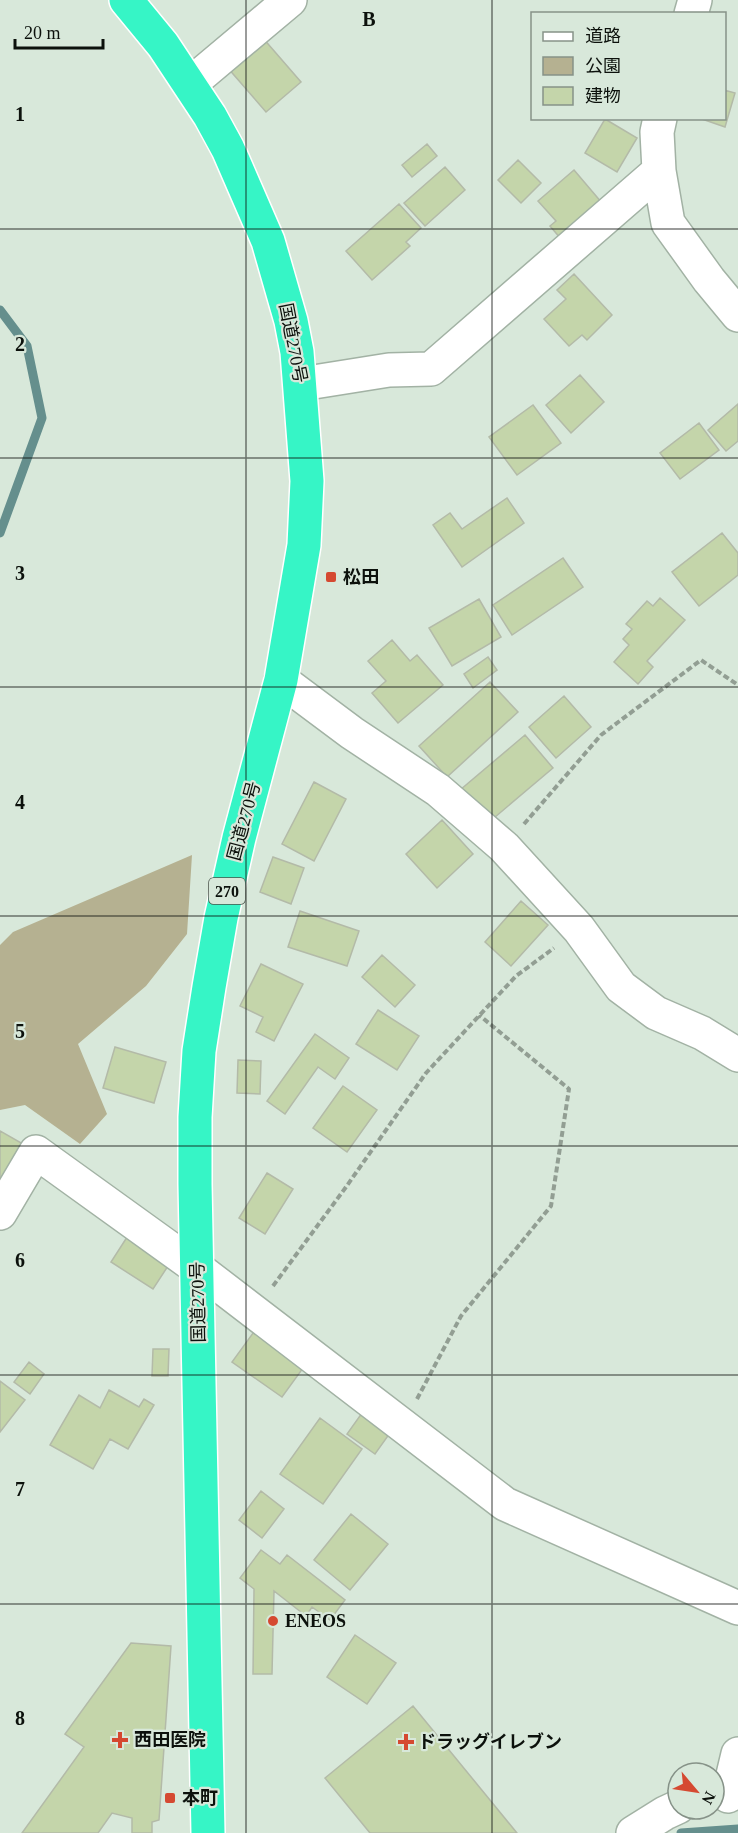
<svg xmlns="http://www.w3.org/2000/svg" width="738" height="1833" viewBox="0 0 738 1833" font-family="'Times New Roman','Noto Sans JP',serif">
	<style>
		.green { fill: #b5b191 }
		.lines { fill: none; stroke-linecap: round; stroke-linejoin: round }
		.stream { stroke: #658f8d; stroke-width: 9 }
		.building { fill: #c4d5aa; stroke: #b3baa8; stroke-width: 1.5 }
		.street-casing { stroke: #a2b2a4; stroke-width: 36 }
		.highway-casing { stroke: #fff; stroke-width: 36 }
		.path { stroke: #929e93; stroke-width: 4; stroke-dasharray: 6 3; stroke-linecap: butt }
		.street { stroke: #fff; stroke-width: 33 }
		.highway { stroke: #36f5c6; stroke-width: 33 }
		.grid { fill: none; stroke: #0c110c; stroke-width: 1.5; stroke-opacity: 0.55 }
		.poi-dot { fill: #d54931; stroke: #d8e8da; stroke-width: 2 }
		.labels { text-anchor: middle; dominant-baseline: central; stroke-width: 4.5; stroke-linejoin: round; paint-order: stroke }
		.shield { fill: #d8e8da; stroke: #49524a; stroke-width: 1.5 }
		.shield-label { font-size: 16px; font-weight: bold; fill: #0c110c }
		.street-label { font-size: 18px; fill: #0c110c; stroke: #d8e8da }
		.poi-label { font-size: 18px; font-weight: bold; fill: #0c110c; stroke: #d8e8da; text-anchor: start }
		.grid-label { font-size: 20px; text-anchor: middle; font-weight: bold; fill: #0c110c; stroke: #d8e8da; stroke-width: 4.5; stroke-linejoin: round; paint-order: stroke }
	</style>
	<rect width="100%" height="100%" fill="#d8e8da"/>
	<path class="green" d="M192,855l-5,79 -41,52 -68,58 29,70 -27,30 -55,-39 -25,5v-165l13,-13z"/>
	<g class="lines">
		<path class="stream" d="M0,310l27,36 15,72 -42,115
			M681,1833l57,-4"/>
	</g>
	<path class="building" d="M262,37l39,45 -35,30 -39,-45z
		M724,90l11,3 -10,34 -26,-9h25z
		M605,119l32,19 -20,34 -32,-19z
		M427,144l10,12 -25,21 -10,-12z
		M518,160l23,23 -20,20 -23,-23z
		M445,167l20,23 -40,36 -21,-23z
		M574,170l28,33 -41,36 -11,-13 6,-5 -18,-20z
		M399,204l22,24 -15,14 4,4 -38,34 -26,-29z
		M574,274l38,41 -25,25 -5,-5 -13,11 -25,-27 22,-20 -9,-9z
		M580,375l24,27 -33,31 -25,-28z
		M738,404v37l-12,10 -18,-21z
		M533,405l28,38 -44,32 -28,-38z
		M699,423l20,27 -39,29 -20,-26z
		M507,498l17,25 -62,44 -29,-42 17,-12 12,16z
		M722,533l16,20v22l-39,31 -27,-34z
		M563,558l20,29 -71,48 -19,-30z
		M660,598l25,22 -38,41 6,6 -15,17 -24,-22 15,-17 -6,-6 9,-10 -6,-5 21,-23 6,5z
		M479,599l22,38 -49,29 -23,-38z
		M392,640l18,21 7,-6 26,30 -45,38 -26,-30 14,-12 -18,-20z
		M488,657l9,13 -24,18 -9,-14z
		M490,682l28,30 -71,65 -28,-31z
		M564,696l27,31 -35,31 -27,-31z
		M525,735l28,33 -65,55 -28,-33z
		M314,782l32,17 -32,62 -32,-17z
		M442,820l31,34 -36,34 -31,-34z
		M273,857l31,11 -13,36 -31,-12z
		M521,901l27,24 -37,41 -26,-24z
		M300,911l59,20 -12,35 -59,-19z
		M382,955l33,30 -20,22 -33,-30z
		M261,964l42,20 -29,57 -18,-9 7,-15 -23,-11z
		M378,1010l41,26 -22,34 -41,-26z
		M315,1034l34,24 -14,21 -17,-12 -33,47 -18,-13z
		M115,1047l51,15 -12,41 -51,-15z
		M238,1060l23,1 -1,33 -23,-1z
		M343,1086l34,24 -30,42 -34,-24z
		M0,1131l23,13 -23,39z
		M267,1173l26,16 -28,45 -26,-16z
		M131,1231l37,35 -15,23 -42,-27z
		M256,1329l50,35 -24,33 -50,-35z
		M153,1349h16l-1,27h-16z
		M29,1362l15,12 -14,20 -16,-12z
		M0,1381l25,19 -25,32z
		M109,1390l30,17 5,-8 10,6 -26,44 -18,-10 -17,30 -43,-24 29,-50 21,13z
		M362,1413l28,20 -15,21 -28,-20z
		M320,1418l42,31 -39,55 -43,-30z
		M261,1491l23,18 -22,29 -23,-18z
		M351,1514l37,30 -38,46 -36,-30z
		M261,1550l19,14 7,-9 58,45 -15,20 -18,-13 -6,9 -32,-25 -2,83h-19l1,-85 -14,-11z
		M355,1635l41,28 -29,41 -40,-27z
		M131,1643l40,3 -12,174 -7,2v11h-20v-15l-20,-5 -14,20h-76l62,-86 -19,-13z
		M413,1706l104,127h-147l-45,-55z"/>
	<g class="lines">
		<g class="street-casing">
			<path id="street" d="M691,14l4,-14
				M190,84l100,-84
				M660,118l-3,14 2,39 9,52 41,57 29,35
				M301,384l88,-14 42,-1 228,-198
				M281,680l71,53 86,57 66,57 75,82 42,58 35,26 46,20 36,22
				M0,1213l36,-61 161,116 308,236 233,104
				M728,1796l10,-42
				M633,1833l32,-20 13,-6"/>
		</g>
		<g class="highway-casing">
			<path id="highway" d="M126,0l37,45 47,71 18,33 40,92 23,80 6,31 10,129 -3,64 -23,135 -42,158 -18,80 -12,69 -10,64 -4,66v67l13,649"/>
		</g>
		<path class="path" d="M524,824l77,-89 100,-75 37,25
			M273,1286l73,-99 80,-114 90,-97 38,-28
			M417,1399l44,-83 90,-110 18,-117 -90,-74"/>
		<use href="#street" class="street"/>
		<use href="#highway" class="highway"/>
	</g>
	<path class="grid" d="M246,0v1833M492,0v1833M0,229h738M0,458h738M0,687h738M0,916h738M0,1146h738M0,1375h738M0,1604h738"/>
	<g class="poi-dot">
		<rect x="325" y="571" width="12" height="12" rx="3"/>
		<circle cx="273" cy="1621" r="6"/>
		<path d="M117 1731h6v6h6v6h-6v6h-6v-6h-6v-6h6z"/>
		<path d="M403 1733h6v6h6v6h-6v6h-6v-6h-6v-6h6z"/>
		<rect x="164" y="1792" width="12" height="12" rx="3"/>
	</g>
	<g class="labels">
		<rect class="shield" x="209" y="878" width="36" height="26" rx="4.5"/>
		<g class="shield-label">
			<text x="227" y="891">270</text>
		</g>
		<g class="street-label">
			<text transform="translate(293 343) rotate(79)">国道270号</text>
			<text transform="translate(244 821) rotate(-75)">国道270号</text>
			<text transform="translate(198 1302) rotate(-91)">国道270号</text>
		</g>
		<g class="poi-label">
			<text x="343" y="577">松田</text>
			<text x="285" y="1621">ENEOS</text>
			<text x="134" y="1740">西田医院</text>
			<text x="418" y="1742">ドラッグイレブン</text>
			<text x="182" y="1798">本町</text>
		</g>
	</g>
	<g class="grid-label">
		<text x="369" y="26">B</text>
		<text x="20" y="121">1</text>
		<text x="20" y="351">2</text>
		<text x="20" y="580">3</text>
		<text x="20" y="809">4</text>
		<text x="20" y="1038">5</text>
		<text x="20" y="1267">6</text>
		<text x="20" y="1496">7</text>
		<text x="20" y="1725">8</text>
	</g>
	<rect x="531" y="12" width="195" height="108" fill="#d8e8da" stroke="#869288" stroke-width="1.5"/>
	<rect x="543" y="32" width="30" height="9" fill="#ffffff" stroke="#869288" stroke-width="1.5"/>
	<text x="585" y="42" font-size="18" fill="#0c110c">道路</text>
	<rect x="543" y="57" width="30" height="18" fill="#b5b191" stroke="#869288" stroke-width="1.5"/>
	<text x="585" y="72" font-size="18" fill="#0c110c">公園</text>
	<rect x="543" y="87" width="30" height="18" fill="#c4d5aa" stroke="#869288" stroke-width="1.5"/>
	<text x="585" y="102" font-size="18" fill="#0c110c">建物</text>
	<g transform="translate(696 1791) rotate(119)"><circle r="28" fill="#d8e8da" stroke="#869288" stroke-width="1.5"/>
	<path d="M0-4.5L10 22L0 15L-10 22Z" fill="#d54931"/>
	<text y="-9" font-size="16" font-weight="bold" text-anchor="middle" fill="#0c110c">N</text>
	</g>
	<path d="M15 39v9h88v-9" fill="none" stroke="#0c110c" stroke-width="3"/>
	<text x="24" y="39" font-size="18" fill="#0c110c" stroke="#d8e8da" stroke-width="4.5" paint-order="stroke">20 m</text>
</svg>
